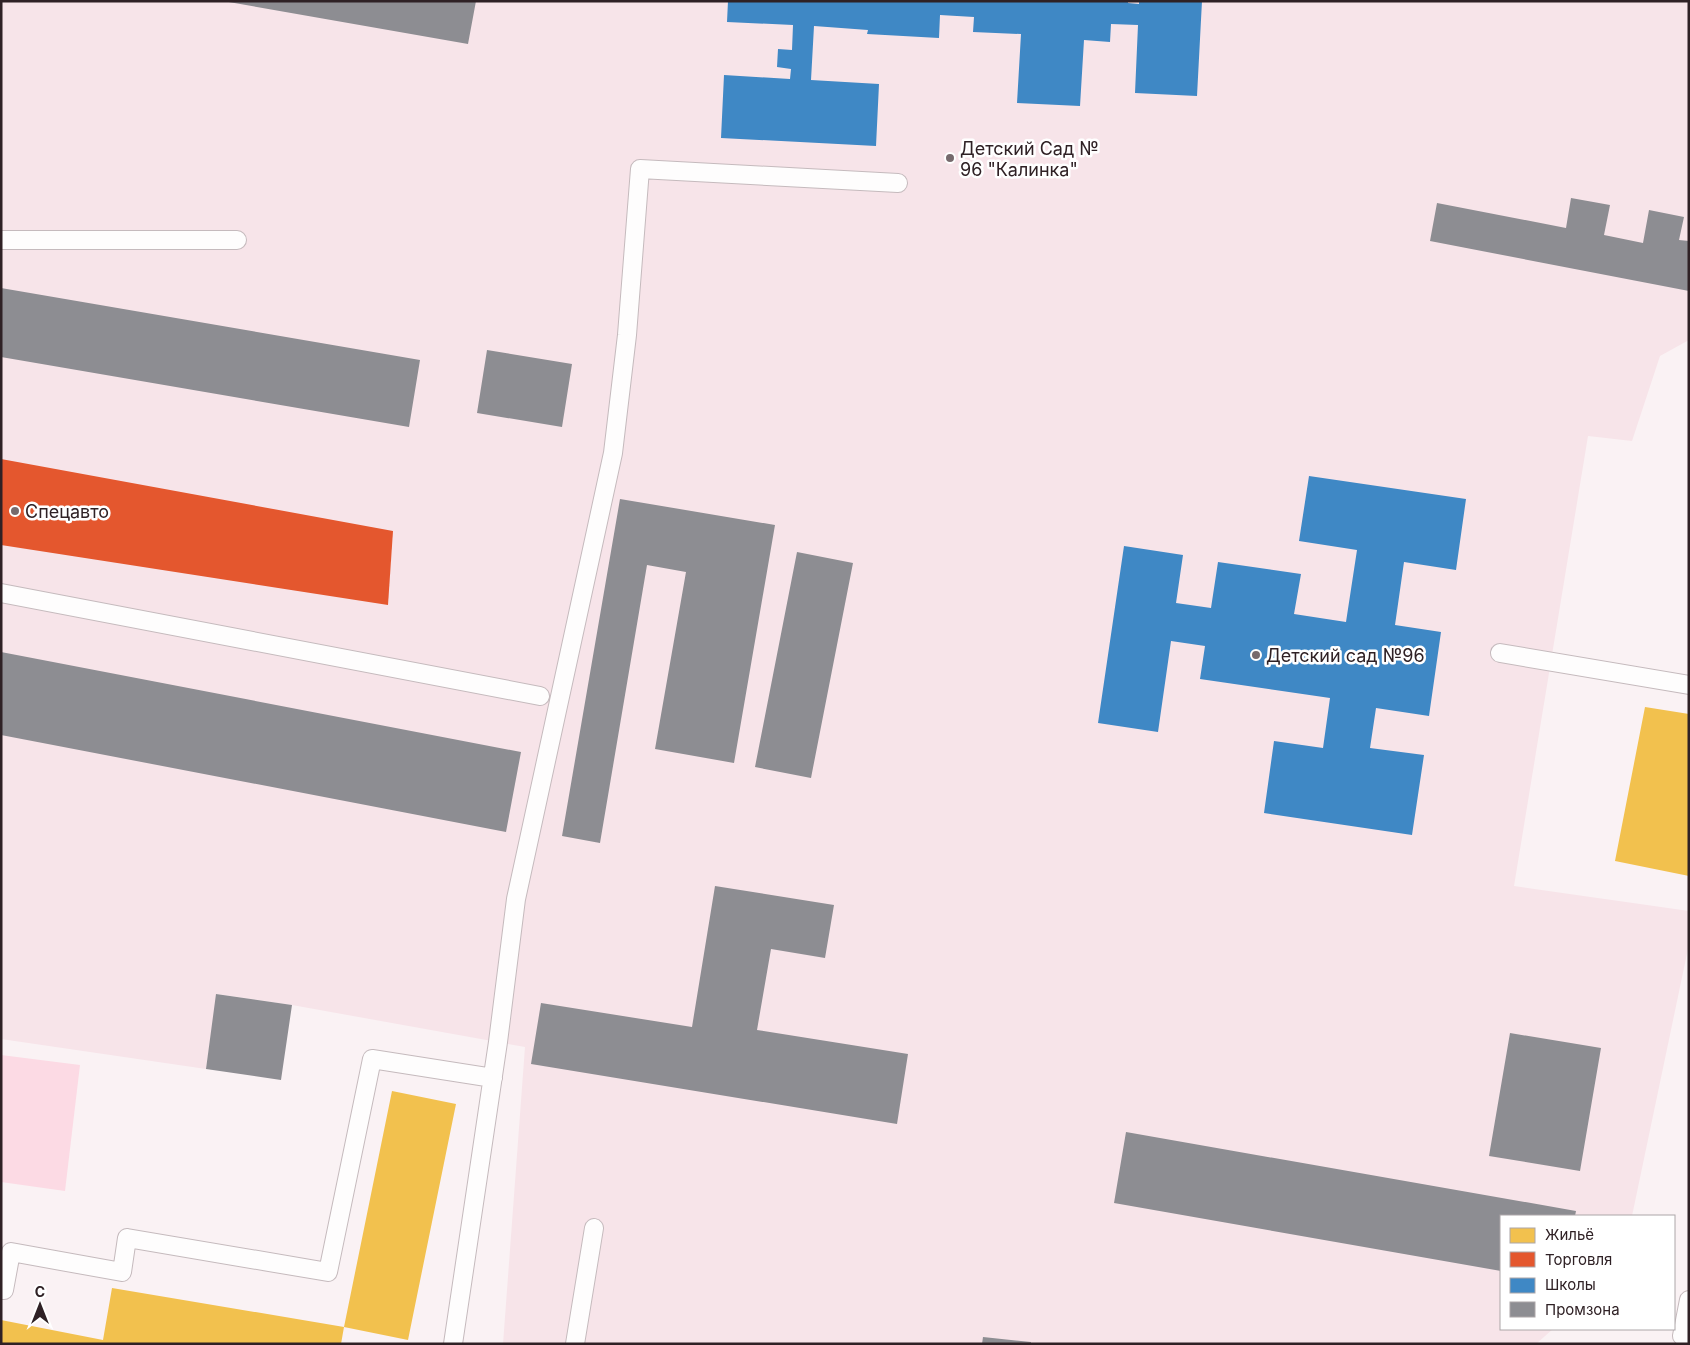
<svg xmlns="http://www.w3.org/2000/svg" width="1690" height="1345" viewBox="0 0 1690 1345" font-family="Inter,sans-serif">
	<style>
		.built { fill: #f7e4e9 }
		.green { fill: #fcdae4 }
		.homes { fill: #f2c14e }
		.shops { fill: #e4572e }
		.schools { fill: #3f88c5 }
		.industry { fill: #8d8d92 }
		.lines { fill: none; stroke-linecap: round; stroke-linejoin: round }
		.lane-casing { stroke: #c5babd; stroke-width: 20 }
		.lane { stroke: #fefdfd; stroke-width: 18 }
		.poi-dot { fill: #766a6d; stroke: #fff; stroke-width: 2 }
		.labels { text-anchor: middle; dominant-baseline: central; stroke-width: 5; stroke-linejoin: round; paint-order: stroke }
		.poi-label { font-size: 18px; fill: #2f2125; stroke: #fff; text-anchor: start }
	</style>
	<rect width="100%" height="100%" fill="#faf2f4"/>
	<path class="built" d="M1,1h1688v339l-29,16 -28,85 -44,-5 -74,450 175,25v33l-57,272h-131v113h52l-17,15h-1033l22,-297 -233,-42 -75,-11 -11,75 -205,-30z"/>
	<path class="green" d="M1,1055l79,10 -15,126 -64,-9z"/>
	<path class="homes" d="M1645,707l44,7v162l-74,-15z
		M392,1091l64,13 -48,236 -64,-13 -3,17h-340v-24l102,20 9,-52 232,39z"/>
	<path class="shops" d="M1,459l392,72 -5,74 -387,-60z"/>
	<path class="schools" d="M728,1h400v2l11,1v-3h63l-5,95 -62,-3 3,-68 -27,-1 -1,18 -26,-2 -4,66 -63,-3 4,-69 -48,-2 1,-15 -34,-2 -1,23 -72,-4 1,-4 -54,-4 -3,54 68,4 -3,62 -155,-8 3,-63 66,4 1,-10 -14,-2 1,-18 14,1 1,-25 -66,-3z
		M1309,476l157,23 -10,71 -52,-8 -9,63 46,7 -12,84 -53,-8 -6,40 54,7 -12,80 -148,-22 10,-72 49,7 7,-50 -130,-19 5,-33 -34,-5 -13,91 -60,-9 26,-177 59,9 -7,48 35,5 7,-46 83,12 -7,40 52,8 11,-72 -58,-9z"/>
	<path class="industry" d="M223,1h253l-8,43z
		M1571,198l39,7 -6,30 39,8 6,-33 35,7 -5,23 10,1v50l-259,-50 7,-38 129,25z
		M1,288l419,72 -11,67 -408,-70z
		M487,350l85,14 -10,63 -85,-14z
		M620,499l155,26 -41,238 -79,-14 31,-177 -39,-7 -47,278 -38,-7z
		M797,552l56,11 -42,215 -56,-11z
		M1,652l520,100 -15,80 -505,-97z
		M715,886l119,19 -9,53 -54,-9 -14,81 151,24 -11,70 -366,-60 10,-61 151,24z
		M216,994l76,11 -11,75 -75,-11z
		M1510,1033l91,15 -21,123 -91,-15z
		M1126,1132l450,79 -1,5h-74v55l-387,-68z
		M983,1337l48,5v2h-49z"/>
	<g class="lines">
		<g class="lane-casing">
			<path id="lane" d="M1,240h236
				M1,593l539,103
				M1500,653l189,32
				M1,1290h3l7,-38 111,20 5,-34 201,34 44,-213 121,19
				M1689,1300l-7,36 7,1
				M453,1344l45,-302 18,-143 97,-446 14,-118 13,-166 258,14
				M575,1344l19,-116"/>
		</g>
		<use href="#lane" class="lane"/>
	</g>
	<g class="poi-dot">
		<circle cx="950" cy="158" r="5"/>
		<circle cx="15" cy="511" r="5"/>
		<circle cx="1256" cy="655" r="5"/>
	</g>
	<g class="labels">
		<g class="poi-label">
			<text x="960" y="148">Детский Сад №<tspan x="960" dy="21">96 "Калинка"</tspan></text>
			<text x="25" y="511">Спецавто</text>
			<text x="1266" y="655">Детский сад №96</text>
		</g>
	</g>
	<rect width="1690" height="1345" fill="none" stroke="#2f2125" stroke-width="5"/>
	<rect x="1500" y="1215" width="175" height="115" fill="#ffffff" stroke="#aca6a8"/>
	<rect x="1510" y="1228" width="25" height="15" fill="#f2c14e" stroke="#aca6a8"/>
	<text x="1545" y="1240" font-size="15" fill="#2f2125">Жильё</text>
	<rect x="1510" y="1252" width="25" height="15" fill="#e4572e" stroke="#aca6a8"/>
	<text x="1545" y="1265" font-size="15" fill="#2f2125">Торговля</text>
	<rect x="1510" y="1278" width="25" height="15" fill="#3f88c5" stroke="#aca6a8"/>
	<text x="1545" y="1290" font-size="15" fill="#2f2125">Школы</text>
	<rect x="1510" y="1302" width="25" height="15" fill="#8d8d92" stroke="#aca6a8"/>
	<text x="1545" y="1315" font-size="15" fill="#2f2125">Промзона</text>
	<g transform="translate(40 1305)" stroke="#ffffff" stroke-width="4" paint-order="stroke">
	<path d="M0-4L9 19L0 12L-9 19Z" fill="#2f2125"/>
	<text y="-8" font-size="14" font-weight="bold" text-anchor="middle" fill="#2f2125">С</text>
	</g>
</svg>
